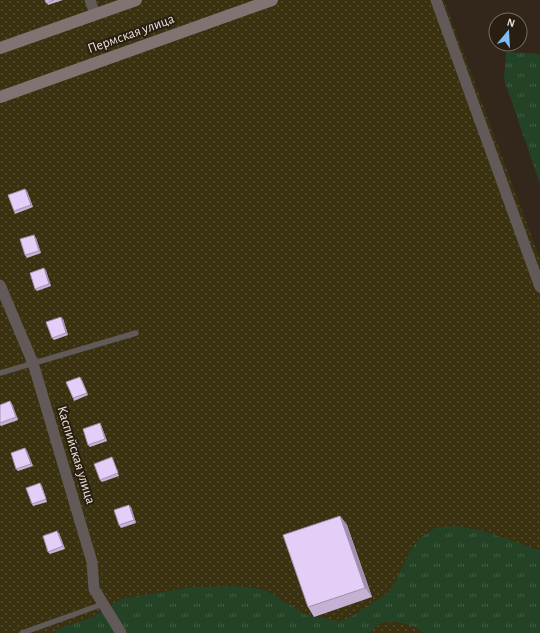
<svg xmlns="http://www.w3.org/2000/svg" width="540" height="633" viewBox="0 0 540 633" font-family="'Alegreya Sans',sans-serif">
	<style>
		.grass { fill: url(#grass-tufts) }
		.sand { fill: url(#sand-dots) }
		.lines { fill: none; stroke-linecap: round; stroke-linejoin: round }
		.lane { stroke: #625959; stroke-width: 5.5 }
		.street { stroke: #625959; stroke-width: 11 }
		.secondary { stroke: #827373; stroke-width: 12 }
		.wall { fill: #c4b1d4 }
		.shaded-wall { fill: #a090ad }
		.building { fill: #e4cef7; stroke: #a090ad }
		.labels { text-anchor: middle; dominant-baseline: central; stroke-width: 4; stroke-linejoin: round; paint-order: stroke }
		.street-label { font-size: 14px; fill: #e6dfd7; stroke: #281e11 }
	</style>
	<defs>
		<pattern id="grass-tufts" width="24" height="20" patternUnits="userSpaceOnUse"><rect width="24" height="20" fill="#244326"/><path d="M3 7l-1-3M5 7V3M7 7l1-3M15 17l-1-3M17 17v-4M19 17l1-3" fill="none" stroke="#445e45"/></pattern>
		<pattern id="sand-dots" width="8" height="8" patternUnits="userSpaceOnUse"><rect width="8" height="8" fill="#393110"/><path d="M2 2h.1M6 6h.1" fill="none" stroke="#564e32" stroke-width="1.8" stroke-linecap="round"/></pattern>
	</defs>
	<rect width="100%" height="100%" fill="#32271a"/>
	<path class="grass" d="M506,52l34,2v130l-36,-105z
		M456,526l25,4 59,20v83h-118l-7,-6 -17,-5h-14l-9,5 -4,6h-319l8,-5 32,-11 28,-18 71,-12 45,-1 28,3 43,26 88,-33c10,-20 17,-45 40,-54 6,-2 15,-2 21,-2z"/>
	<path class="sand" d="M0,0h444l96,259v291l-59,-20 -25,-4 -21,2 -11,7 -12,12 -17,35 -7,11 -39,25 -10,3 -32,-6 -43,-26 -28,-3 -45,1 -71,12 -28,18 -32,11 -8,5h-52z
		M384,622c15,0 26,1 38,11h-51l4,-6z"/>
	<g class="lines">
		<path class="lane" d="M0,373l136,-40
			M22,633l81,-29"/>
		<path class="street" d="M90,0l5,14
			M436,0l104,287
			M0,285l33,78 59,199 2,27 27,44"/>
		<path class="secondary" d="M0,48l136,-48
			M0,97l272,-97"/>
	</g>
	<path class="wall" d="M45,0h18l-15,5z
		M25,189l2,2 6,16 -18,7 -1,-3z
		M36,238l5,15 -14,5 -2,-3z
		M44,268l2,3 5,15 -14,5 -2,-2z
		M63,319l5,16 -14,5 -2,-2z
		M82,380l6,15 -14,6 -1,-3z
		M10,401l2,3 6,16 -17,6 -1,-1v-20z
		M100,423l1,2 6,16 -17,6 -2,-2z
		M27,451l6,15 -15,5 -2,-2z
		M113,460l6,16 -17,6 -2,-2z
		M40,483l2,3 5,16 -14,4 -1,-2z
		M131,507l5,16 -15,5 -2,-3z
		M340,516l7,9 25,72 -58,20 -6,-10z
		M59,533l6,16 -15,5 -2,-2z"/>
	<path class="shaded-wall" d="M25,189l2,2 6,16 -2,-2z
		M34,235l2,3 5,15 -2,-2z
		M44,268l2,3 5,15 -2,-2z
		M61,317l2,2 5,16 -2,-2z
		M80,377l2,3 6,15 -1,-2z
		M10,401l2,3 6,16 -2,-3z
		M100,423l1,2 6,16 -2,-2z
		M25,448l2,3 6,15 -2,-2z
		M40,483l2,3 5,16 -1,-3z
		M129,505l2,2 5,16 -2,-3z
		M340,516l7,9 25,72 -7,-9z
		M57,531l2,2 6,16 -2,-3z"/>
	<path class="building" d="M45,0h9l-8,3z
		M25,189l6,16 -17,6 -6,-16z
		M34,235l5,16 -14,4 -5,-16z
		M44,268l5,16 -14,5 -5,-16z
		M61,317l5,16 -14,5 -6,-16z
		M80,377l7,16 -14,5 -7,-16z
		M10,401l6,16 -16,6v-18z
		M100,423l5,16 -17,6 -5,-16z
		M25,448l6,16 -15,5 -5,-16z
		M112,457l6,16 -18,7 -6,-16z
		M40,483l6,16 -14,5 -6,-16z
		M129,505l5,15 -15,5 -5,-15z
		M340,516l25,72 -57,19 -25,-72z
		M57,531l6,15 -15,6 -5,-16z"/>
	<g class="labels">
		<g class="street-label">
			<text transform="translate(131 34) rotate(-20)">Пермская улица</text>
			<text transform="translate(76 455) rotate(73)">Каспийская улица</text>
		</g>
	</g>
	<g transform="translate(508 32) rotate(18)"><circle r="19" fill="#281e11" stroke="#746b60"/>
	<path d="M0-3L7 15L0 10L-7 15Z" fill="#7fbdfa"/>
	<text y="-6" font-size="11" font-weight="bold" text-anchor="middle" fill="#e6dfd7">N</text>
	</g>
</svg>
